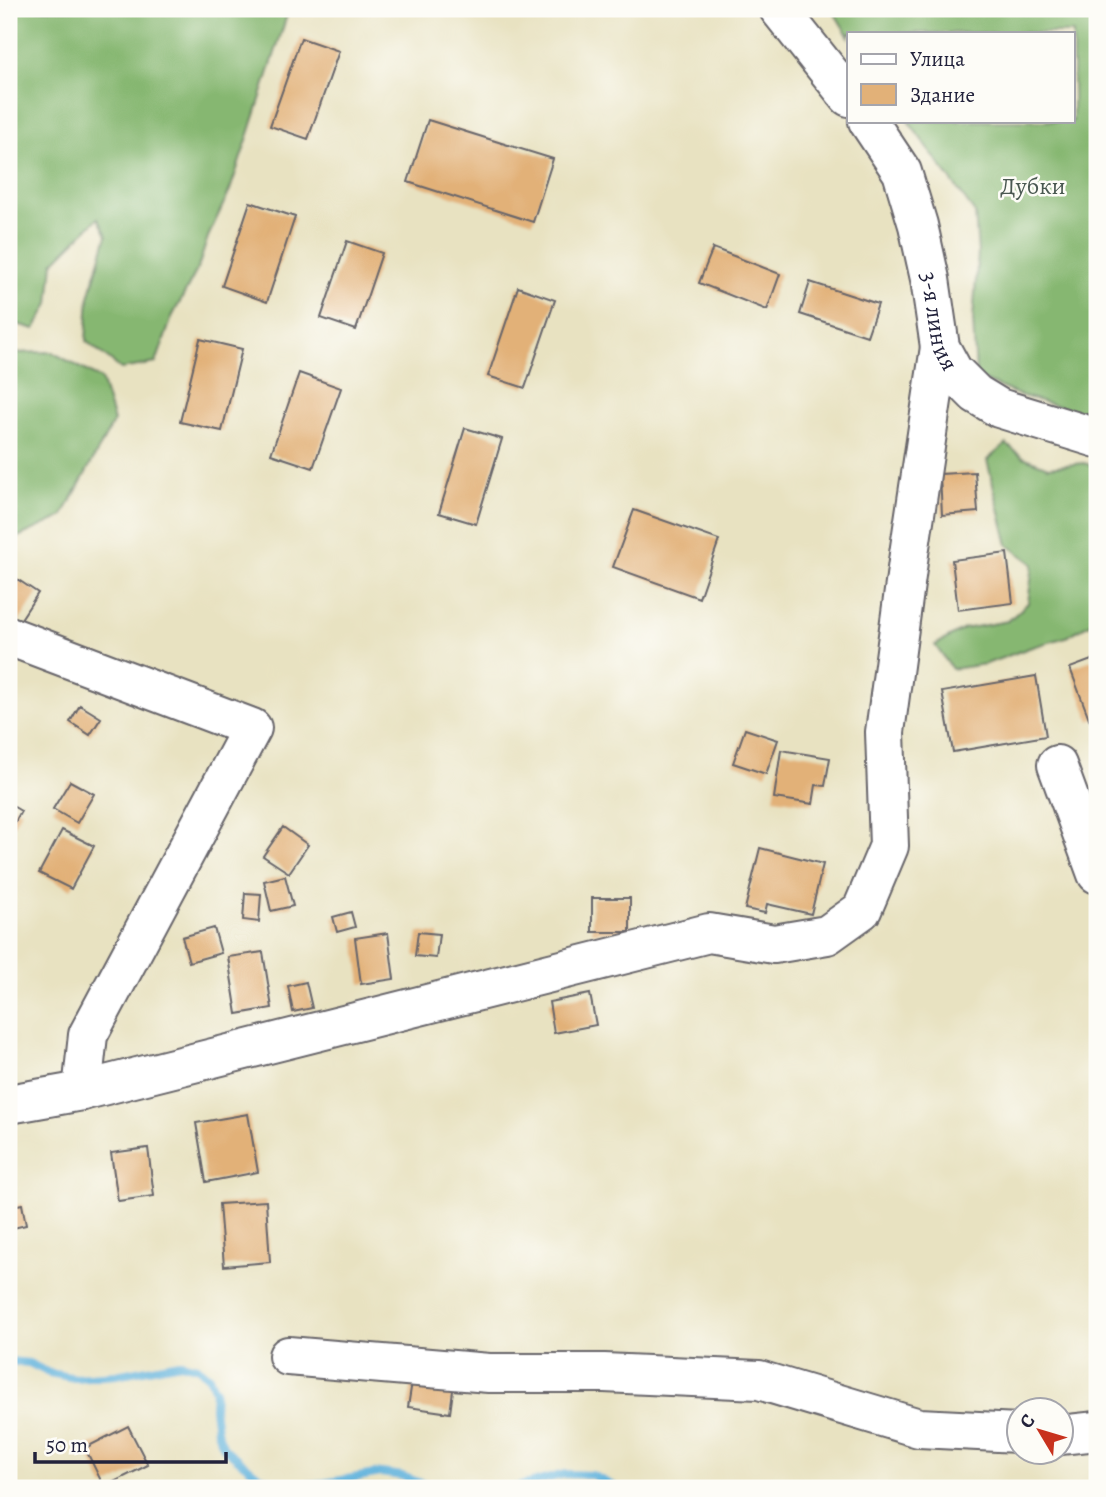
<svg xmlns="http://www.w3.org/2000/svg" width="1106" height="1497" viewBox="0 0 1106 1497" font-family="Alegreya,serif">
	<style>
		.forest { fill: #86b771; stroke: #546c56; stroke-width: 2 }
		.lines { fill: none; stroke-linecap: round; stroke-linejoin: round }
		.stream { stroke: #61b2dc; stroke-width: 8 }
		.building { fill: #e2b178 }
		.minor-casing { stroke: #67656a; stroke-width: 42 }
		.minor { stroke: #fff; stroke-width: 38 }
		.labels { text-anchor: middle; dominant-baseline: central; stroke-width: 5; stroke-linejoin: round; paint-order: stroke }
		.park-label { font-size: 24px; fill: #4a5851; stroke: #fdfcf7 }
		.street-label { font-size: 24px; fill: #22223b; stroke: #fdfcf7 }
	</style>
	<rect width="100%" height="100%" fill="#fdfcf7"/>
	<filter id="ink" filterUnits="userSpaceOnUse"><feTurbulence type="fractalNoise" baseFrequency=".0143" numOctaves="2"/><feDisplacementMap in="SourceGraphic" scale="14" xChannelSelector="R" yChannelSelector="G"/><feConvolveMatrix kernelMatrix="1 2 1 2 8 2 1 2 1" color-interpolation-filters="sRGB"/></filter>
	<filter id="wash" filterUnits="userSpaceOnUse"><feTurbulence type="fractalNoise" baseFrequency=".00686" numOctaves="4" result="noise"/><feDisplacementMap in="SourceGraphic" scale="28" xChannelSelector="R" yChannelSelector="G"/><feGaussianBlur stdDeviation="1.57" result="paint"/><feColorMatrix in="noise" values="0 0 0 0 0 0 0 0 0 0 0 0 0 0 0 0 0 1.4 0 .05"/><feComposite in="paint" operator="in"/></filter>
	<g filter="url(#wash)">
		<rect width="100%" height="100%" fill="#e8e2c1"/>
		<path class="forest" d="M9,9h280l-39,122 -20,59 -22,47 -10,31 -26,49 -16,46 -35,6 -35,-28 3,-44 18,-62 -9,-17 -45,45 -4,41 -14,25 -26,-7z
			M832,9h265v408l-78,-22 -43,-18 -3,-58 5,-66 -3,-40 -67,-92h165v-88h-224v4z
			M52,352l49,27 13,42 -52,96 -53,24v-188z
			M1006,444l17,13 25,10 36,-4 13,4v153l-31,17 -37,11 -43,16 -34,5 -17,-24 29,-16 44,-8 20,-18 5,-39 -25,-19 -21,-85z"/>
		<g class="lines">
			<path class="stream" d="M9,1361l20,2 20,10 26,5 41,-3 64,-12 17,4 12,10 6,13 -1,18 3,23 7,17 35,28 28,11 37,-4 57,-10 21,3 32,12
				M513,1488l52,-14 27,1 25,13"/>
		</g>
		<g id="blocks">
			<path class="building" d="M301,38l38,13 -31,88 -38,-13z
				M428,120l125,39 -20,63 -125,-40z
				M250,202l45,15 -28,85 -45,-16z
				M347,241l35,12 -26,77 -35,-12z
				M713,248l67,26 -13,36 -68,-27z
				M810,282l68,22 -11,32 -67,-22z
				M518,287l37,13 -30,88 -37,-12z
				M200,339l42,10 -20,82 -42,-9z
				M299,373l42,15 -28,80 -42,-14z
				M465,428l37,11 -26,85 -37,-11z
				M975,472l3,40 -36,3 -2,-41z
				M634,510l85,30 -20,58 -86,-31z
				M1007,553l6,50 -55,7 -6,-50z
				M17,579l21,14 -23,35 -6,-4v-32z
				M1097,658v60l-7,3 -20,-53z
				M1036,676l10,60 -93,16 -11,-60z
				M80,705l21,13 -11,17 -20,-13z
				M745,729l33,11 -12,34 -33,-11z
				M781,750l49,8 -5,28 -9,-1 -3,19 -39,-6z
				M70,781l24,13 -17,29 -24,-14z
				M9,804l12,7 -12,22z
				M283,827l25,18 -19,28 -26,-17z
				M62,830l32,16 -23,43 -32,-16z
				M760,848l63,16 -12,50 -44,-10 -2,9 -20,-4z
				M285,876l8,30 -22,5 -7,-30z
				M245,893l16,1 -2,28 -16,-2z
				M592,898h38v34h-38z
				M351,912l4,15 -18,5 -4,-15z
				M214,928l7,25 -32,9 -7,-25z
				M418,932l21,2 -3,24 -21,-2z
				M388,933l6,46 -33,5 -6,-46z
				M263,952l9,56 -35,6 -9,-57z
				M306,982l6,26 -19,4 -5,-26z
				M590,994l6,31 -42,8 -5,-31z
				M248,1114l10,58 -52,10 -10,-59z
				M148,1148l6,48 -36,5 -7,-48z
				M266,1201l4,61 -46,4 -5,-62z
				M22,1204l4,21 -17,4v-22z
				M414,1369l41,6 -5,38 -42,-6z
				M128,1426l20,39 -44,22 -19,-39z"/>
		</g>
	</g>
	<g filter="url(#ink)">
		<use href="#blocks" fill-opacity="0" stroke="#67656a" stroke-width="2"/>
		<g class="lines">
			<g class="minor-casing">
				<g id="minor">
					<path d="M779,9l70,88"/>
					<path id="s1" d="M868,121l34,51 16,53 12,54 10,68 13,24 23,23 23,14 98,30"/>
					<path d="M9,636l243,92 -164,307 -6,56"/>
					<path d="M1057,765l40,109"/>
					<path d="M9,1104l73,-13 627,-158 65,11 53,-9 35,-25 27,-64 -4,-114 24,-178 31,-207"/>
					<path d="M288,1356l201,17h115l155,7 160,48 99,5"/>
					<path d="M1060,1435l37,-4"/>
				</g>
			</g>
			<use href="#minor" class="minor"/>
		</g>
	</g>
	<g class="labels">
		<g class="park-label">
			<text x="1033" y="186">Дубки</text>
		</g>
		<g class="street-label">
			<text stroke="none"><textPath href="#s1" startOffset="215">3-я линия</textPath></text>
		</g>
	</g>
	<rect width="1106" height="1497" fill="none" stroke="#fdfcf7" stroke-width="35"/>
	<rect x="847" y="32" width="228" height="91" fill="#fdfcf7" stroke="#a5a5ac" stroke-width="2"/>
	<rect x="861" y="54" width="35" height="10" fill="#ffffff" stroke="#a5a5ac" stroke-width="2"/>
	<text x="910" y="66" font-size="21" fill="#22223b">Улица</text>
	<rect x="861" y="84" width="35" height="21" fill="#e2b178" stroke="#a5a5ac" stroke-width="2"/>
	<text x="910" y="102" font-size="21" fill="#22223b">Здание</text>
	<g transform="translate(1040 1431) rotate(308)"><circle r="33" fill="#fdfcf7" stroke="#a5a5ac" stroke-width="2"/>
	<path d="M0-5L12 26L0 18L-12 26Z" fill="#c8321e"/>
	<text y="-10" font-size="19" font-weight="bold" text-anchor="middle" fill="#22223b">С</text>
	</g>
	<path d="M35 1452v10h191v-10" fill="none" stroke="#22223b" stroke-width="3.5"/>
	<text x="46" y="1452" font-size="21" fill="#22223b" stroke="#fdfcf7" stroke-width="5" paint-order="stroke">50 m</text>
</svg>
